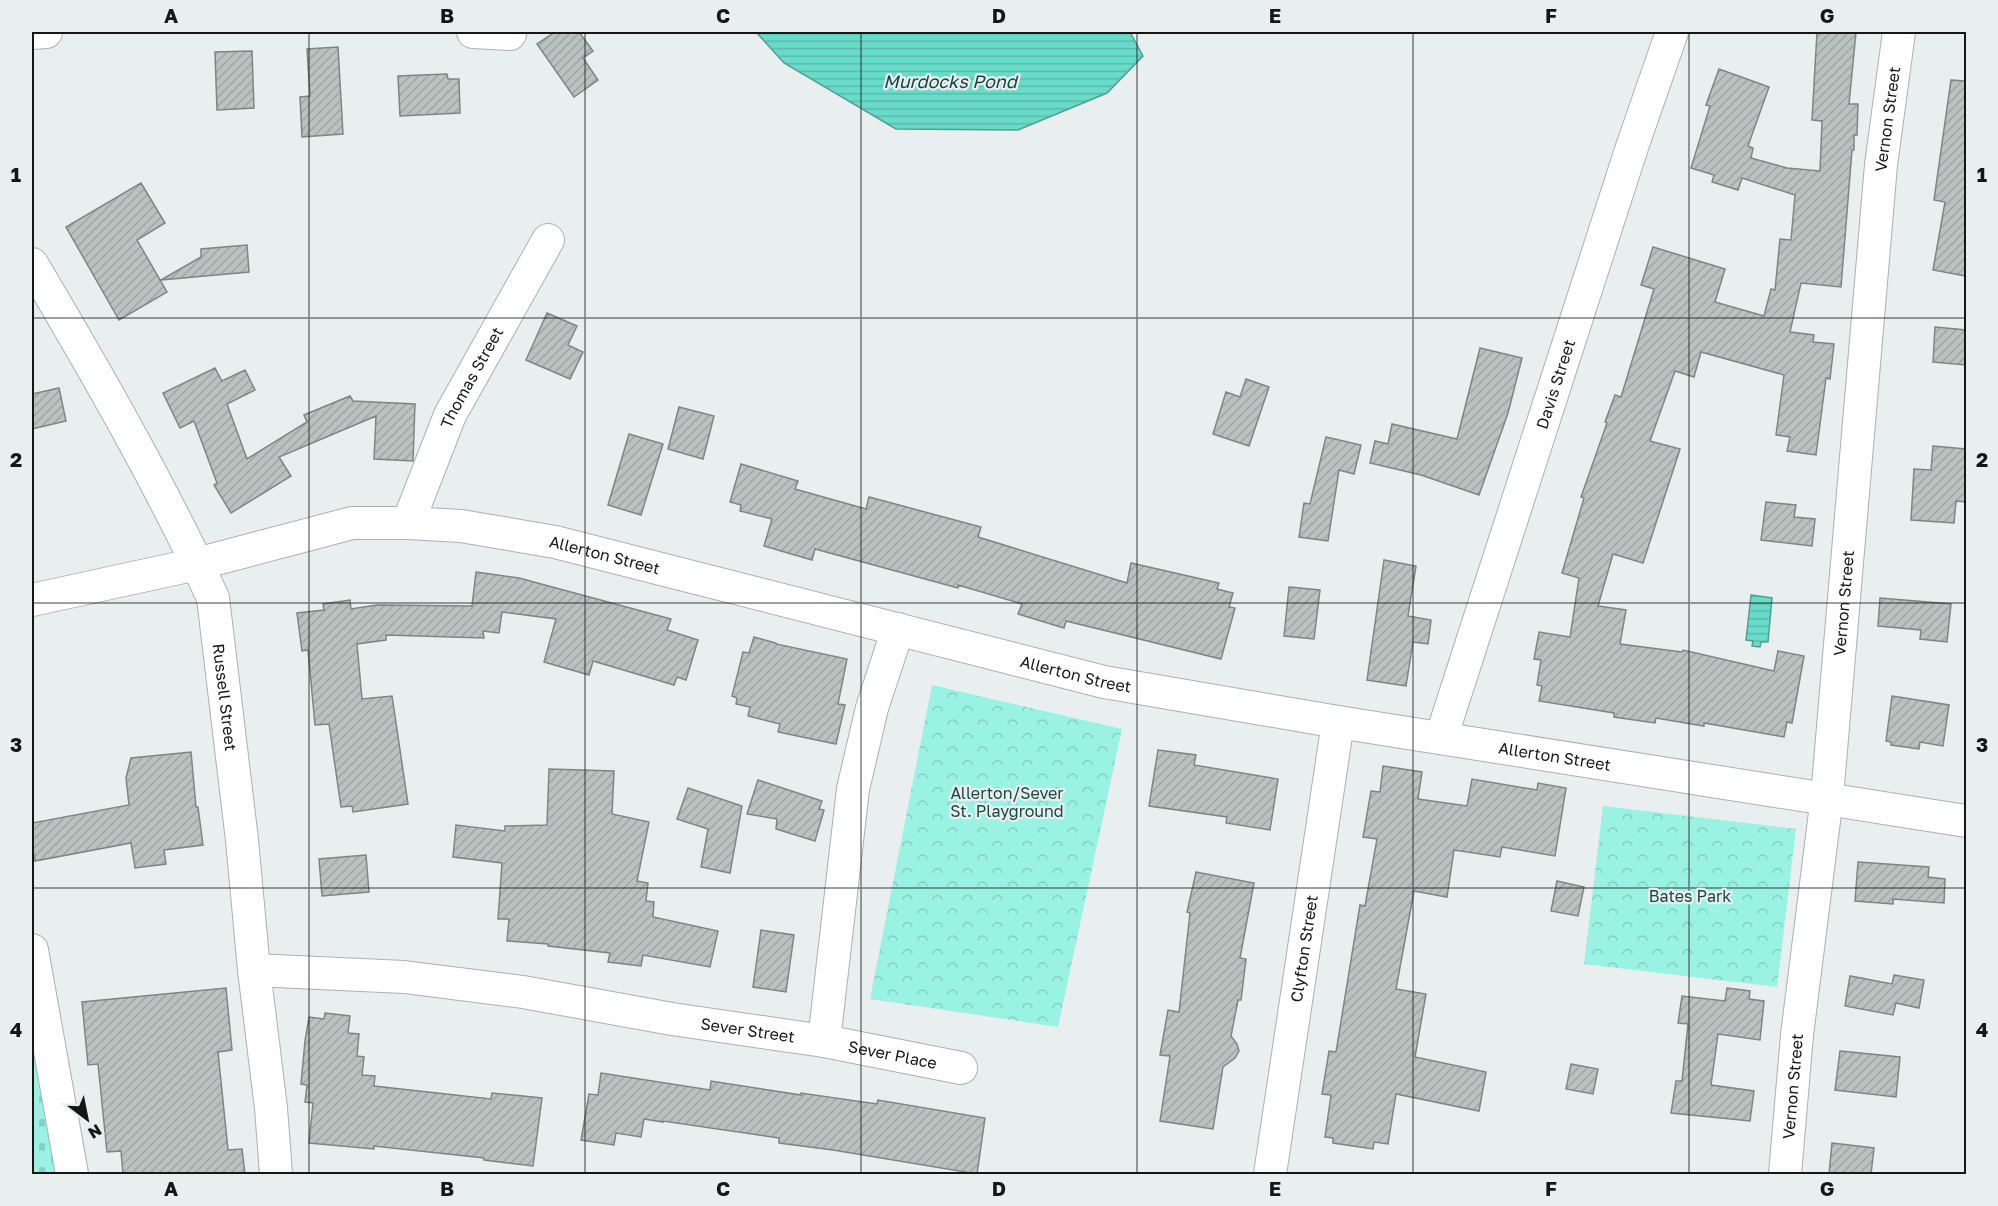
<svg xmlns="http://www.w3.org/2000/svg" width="1998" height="1206" viewBox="0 0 1998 1206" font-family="'Golos Text',sans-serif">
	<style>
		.forest { fill: url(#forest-crowns) }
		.cemetery { fill: url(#cemetery-stones) }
		.water { fill: url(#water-rules); stroke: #50a094; stroke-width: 1.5 }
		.building { fill: url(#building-hatch); stroke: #7f8584; stroke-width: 1.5 }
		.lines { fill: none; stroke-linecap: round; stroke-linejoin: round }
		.street-casing { stroke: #abb1b0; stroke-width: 34 }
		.street { stroke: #fff; stroke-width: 32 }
		.grid { fill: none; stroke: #151717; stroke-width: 1.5; stroke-opacity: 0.55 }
		.labels { text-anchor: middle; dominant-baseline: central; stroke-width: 4.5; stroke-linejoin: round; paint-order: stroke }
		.street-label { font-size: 16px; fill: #151717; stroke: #e8efee }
		.park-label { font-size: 16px; fill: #164942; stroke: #e8efee }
		.water-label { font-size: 18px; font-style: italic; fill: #144740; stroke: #e8efee }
		.neatline { fill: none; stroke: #151717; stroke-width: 2 }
		.grid-label { font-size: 20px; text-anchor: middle; font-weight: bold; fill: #151717 }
	</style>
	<defs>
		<pattern id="forest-crowns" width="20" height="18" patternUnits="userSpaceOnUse" patternTransform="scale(1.5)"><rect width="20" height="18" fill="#9af2e3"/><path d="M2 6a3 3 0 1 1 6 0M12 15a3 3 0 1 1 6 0" fill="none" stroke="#84cfc2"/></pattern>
		<pattern id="cemetery-stones" width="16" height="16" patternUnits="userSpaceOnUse" patternTransform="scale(1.5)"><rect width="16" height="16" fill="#9af2e3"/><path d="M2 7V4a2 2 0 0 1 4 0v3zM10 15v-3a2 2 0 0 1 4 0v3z" fill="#84cfc2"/></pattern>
		<pattern id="water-rules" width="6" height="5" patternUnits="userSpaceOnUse" patternTransform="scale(1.5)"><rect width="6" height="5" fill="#69dbc9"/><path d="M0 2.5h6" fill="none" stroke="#5abbac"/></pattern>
		<pattern id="building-hatch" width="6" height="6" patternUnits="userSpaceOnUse" patternTransform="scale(1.5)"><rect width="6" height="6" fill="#bac1bf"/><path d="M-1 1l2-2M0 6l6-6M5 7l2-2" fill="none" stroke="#9fa5a3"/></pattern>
	</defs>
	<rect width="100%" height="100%" fill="#e8efee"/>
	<path class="forest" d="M932,685l190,44 -64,298 -188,-28z
		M1603,806l193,23 -19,158 -193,-23z"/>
	<path class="cemetery" d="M32,1043l26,131h-26z"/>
	<path class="water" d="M756,32h374l13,24 -36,37 -89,37 -122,-1 -112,-66z
		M1751,595l21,3 -4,44h-7l-1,5 -8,-1 1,-5 -7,-1z"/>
	<path class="building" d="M555,32h24l14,19 -10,7 15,22 -24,17 -37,-53z
		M1817,32h39l-7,72h9l-1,31h-3v15h-2l-11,137 -40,-4 -11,49 24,3 -1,7 21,2 -4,35 -4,-1 -10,77 -29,-4 3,-14 -14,-2 8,-60 -83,-23 -7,25 -19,-6 -25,70 30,8 -37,114 -30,-9 -15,52 28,4 -6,34 62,8 1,-2 91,21 4,-20 26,5 -12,67 -5,-1 -3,15 -80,-14v3l-48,-8 -1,5 -41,-6v-4l-75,-12 3,-15 -5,-1 4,-25 -7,-1 5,-27 31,5 9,-59 -17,-5 22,-75 -3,-1 26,-74 -2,-1 10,-27 6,2 33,-108 -13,-4 12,-38 72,22 -10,33 49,14 7,-27 4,1 5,-51 11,1 4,-45 -53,-17 -4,12 -26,-8 2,-7 -23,-7 19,-62 -4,-1 13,-36 50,18 -21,59 5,2 -2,10 36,10 33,3 2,-50 -10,-1z
		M338,47l5,87 -41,3 -2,-40 10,-1 -3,-47z
		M252,51l2,57 -37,2 -2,-58z
		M447,74l1,5h11l1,34 -60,3 -2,-40z
		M1951,80l15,1v195l-33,-6 12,-68 -11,-2z
		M141,183l24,40 -28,17 30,52 -48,28 -53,-93z
		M247,245l2,27 -88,8 40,-23v-8z
		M547,313l30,13 -9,19 15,7 -13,27 -44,-19z
		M1935,327l31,3v35l-33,-3z
		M1480,348l42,10 -14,55 -29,82 -58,-20 -51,-12 5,-22 13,3 4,-20 65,15z
		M215,368l7,13 23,-11 10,20 -28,14 20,55 60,-37 -3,-7 46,-19 3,5 62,3 -2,57 -39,-2 2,-43 -97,41 12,19 -60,37 -17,-28 3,-2 -23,-62 -14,7 -17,-35z
		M1246,379l23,8 -20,59 -36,-12 13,-42 14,5z
		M59,388l7,33 -34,8v-35z
		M679,407l35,9 -11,43 -35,-10z
		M629,434l34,10 -22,71 -33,-10z
		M1326,437l35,8 -7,29 -15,-4 -11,71 -29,-4 5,-34 6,1z
		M1933,446l33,3v53l-10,-1 -2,22 -43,-3 3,-51 17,1z
		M741,464l57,17 -3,8 71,20 3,-12 112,30 -3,10 149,46 4,-20 88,20 -2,6 16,4 -4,14 6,1 -14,51 -155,-38 -2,7 -46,-14 4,-10 -64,-19v3l-143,-39 -3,11 -48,-14 8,-27 -32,-8 1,-6 -11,-3z
		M1766,502l30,3 -2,12 21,2 -3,27 -51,-6z
		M1384,560l32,6 -8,50 23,4 -3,24 -15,-2 -7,44 -39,-6z
		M476,572l43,6 152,41 -4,11 31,10 -12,40 -9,-3 -3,8 -81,-24 -4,14 -45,-13 12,-43 -54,-7 -3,21 -16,-2 1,7 -98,-3v5l-29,4 5,55 30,-3 16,108 -55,8 -1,-6 -11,1 -12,-83 -14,1 -7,-75 -6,1 -5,-38 27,-3 -1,-6 27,-4 1,9 26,-4 95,1z
		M1289,587l31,3 -6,49 -30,-3z
		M1880,598l71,6 -4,38 -27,-3 1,-9 -43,-4z
		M754,637l22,6v1l71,15 -9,45 7,1 -9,39 -58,-12 2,-8 -32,-8 2,-9 -14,-3 1,-6 -5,-2 11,-44 6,1z
		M1892,696l57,9 -6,41 -23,-4 -1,7 -28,-4v-3l-5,-1z
		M1158,750l38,5 -2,10 84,14 -8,51 -44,-7 1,-6 -78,-11z
		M191,752l5,55h2l5,38 -39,5 2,14 -31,4 -4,-25 -96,18 -3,-17v-21l97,-18 -3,-27 5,-20z
		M1383,766l39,6 -4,27 49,7 5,-27 65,11 1,-7 28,5 -11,68 -53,-9 -2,10 -46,-7 -7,47 -33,-6 -18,98 30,5 -11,63 71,15 -7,39 -83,-17 -8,50 -14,-2 -1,7 -40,-6v-5l-8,-1 6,-42 -9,-1 7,-43 7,1 24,-147 5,1 12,-67 -14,-2 8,-46 9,1z
		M549,769l65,2 -2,43 37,8 -12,59 11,2 -2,18 8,1 -1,15 65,14 -8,36 -67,-12 -2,11 -33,-4 2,-9 -62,-7v-2l-41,-3 2,-22h-11l4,-56 -49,-6 3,-32 49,6v-5l42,-1z
		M758,780l64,21 -3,8 5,1 -9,31 -39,-12 1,-10 -30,-5z
		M688,788l54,18 -12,67 -29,-6 7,-38 -31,-10z
		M366,855l3,37 -47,4 -3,-37z
		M1858,862l71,5 -1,10 17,2 -1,24 -51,-4v5l-38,-3z
		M1196,872l58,11 -14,75 6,1 -5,41h-3l-7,36 6,8 2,7 -4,7 -12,9 -10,62 -53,-8 10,-65 -10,-1 8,-45 11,2 11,-99 -3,-1z
		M1557,881l27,6 -6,29 -27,-5z
		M761,930l33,5 -8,57 -33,-5z
		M1894,975l30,5 -5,28 -23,-5 -3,12 -48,-9 5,-30 42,8z
		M226,988l6,62 -14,2 10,98 14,-1 3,25h-122l-2,-23 -14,1 -9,-88 -10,1 -6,-63z
		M1727,988l23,3 -1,8 15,2 -4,39 -42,-6 -7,51 43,6 -4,30 -79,-8 5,-32h6l6,-57 -10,-1 4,-27 43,5z
		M325,1013l25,3 -2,17 11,1 -2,22 7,1 -2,18 13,1 -1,10 117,13 1,-6 50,5 -9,68 -49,-6v-2l-110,-12v3l-65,-6 4,-40 -8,-1 2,-17 -6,-1 4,-43 4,-24 15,2z
		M1840,1051l60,6 -4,40 -61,-7z
		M1571,1064l27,5 -5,25 -27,-5z
		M601,1073l109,17 1,-9 90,14v-2l76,11 1,-4 107,18 -8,56 -144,-24 -54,-7v-5l-116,-17v1l-19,-3 -3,18 -25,-4 -2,12 -33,-5 8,-46 9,1z
		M1832,1143l42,5 -3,26h-42z"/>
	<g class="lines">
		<g class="street-casing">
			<g id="street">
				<path d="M473,32l37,2"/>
				<path d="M32,33l14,-1"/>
				<path id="s1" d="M32,264c64,108 128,219 181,334l29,242 12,130 17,138 5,66"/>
				<path id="s2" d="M408,523l42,-108 98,-175"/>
				<path id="s3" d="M32,600l165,-36 155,-41h56l53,3 94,16 549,140 234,40 628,99"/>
				<path id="s4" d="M1441,738l191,-591 40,-115"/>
				<path d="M32,950l40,224"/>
				<path id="s5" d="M254,970l150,7 119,15 149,27 152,22 29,-252 19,-81 26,-79"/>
				<path id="s6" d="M824,1041l137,27"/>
				<path id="s7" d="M1270,1174l68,-452"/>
				<path id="s8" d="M1785,1174l12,-139 30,-238 54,-632 18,-133"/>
			</g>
		</g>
		<use href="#street" class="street"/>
	</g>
	<path class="grid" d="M309,32v1142M585,32v1142M861,32v1142M1137,32v1142M1413,32v1142M1689,32v1142M32,318h1934M32,603h1934M32,888h1934"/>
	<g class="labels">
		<g class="street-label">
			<text stroke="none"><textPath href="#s8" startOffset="1060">Vernon Street</textPath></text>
			<text stroke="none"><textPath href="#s2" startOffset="159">Thomas Street</textPath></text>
			<text stroke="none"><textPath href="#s4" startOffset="372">Davis Street</textPath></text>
			<text stroke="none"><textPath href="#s3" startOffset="585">Allerton Street</textPath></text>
			<text stroke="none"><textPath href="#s8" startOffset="574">Vernon Street</textPath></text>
			<text stroke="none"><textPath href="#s3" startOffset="1071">Allerton Street</textPath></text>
			<text stroke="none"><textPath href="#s1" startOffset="480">Russell Street</textPath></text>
			<text stroke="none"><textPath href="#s3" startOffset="1557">Allerton Street</textPath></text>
			<text stroke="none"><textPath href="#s7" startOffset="228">Clyfton Street</textPath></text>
			<text stroke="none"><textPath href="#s5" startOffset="498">Sever Street</textPath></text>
			<text stroke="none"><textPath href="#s6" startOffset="70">Sever Place</textPath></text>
			<text stroke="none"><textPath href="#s8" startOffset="88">Vernon Street</textPath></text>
		</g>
		<g class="park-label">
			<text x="1007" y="793">Allerton/Sever<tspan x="1007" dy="18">St. Playground</tspan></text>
			<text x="1690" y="896">Bates Park</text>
		</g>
		<g class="water-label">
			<text x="950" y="81">Murdocks Pond</text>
		</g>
	</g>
	<rect width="1998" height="1206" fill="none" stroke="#e8efee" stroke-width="66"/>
	<g transform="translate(87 1119) rotate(148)" stroke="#e8efee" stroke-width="4.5" paint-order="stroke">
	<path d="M0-4.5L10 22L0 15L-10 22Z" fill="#151717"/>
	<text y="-9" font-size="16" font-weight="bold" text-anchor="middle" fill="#151717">N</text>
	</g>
	<rect x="33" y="33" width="1932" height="1140" class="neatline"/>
	<g class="grid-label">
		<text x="171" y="23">A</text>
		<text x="447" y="23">B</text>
		<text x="723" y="23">C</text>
		<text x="999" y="23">D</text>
		<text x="1275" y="23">E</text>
		<text x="1551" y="23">F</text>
		<text x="1827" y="23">G</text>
		<text x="16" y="182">1</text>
		<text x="1982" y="182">1</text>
		<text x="16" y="467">2</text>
		<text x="1982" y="467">2</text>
		<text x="16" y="752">3</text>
		<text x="1982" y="752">3</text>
		<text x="16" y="1037">4</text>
		<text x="1982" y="1037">4</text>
		<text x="171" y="1196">A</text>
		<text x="447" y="1196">B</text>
		<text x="723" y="1196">C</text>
		<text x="999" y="1196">D</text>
		<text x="1275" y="1196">E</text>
		<text x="1551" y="1196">F</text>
		<text x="1827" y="1196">G</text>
	</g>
</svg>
